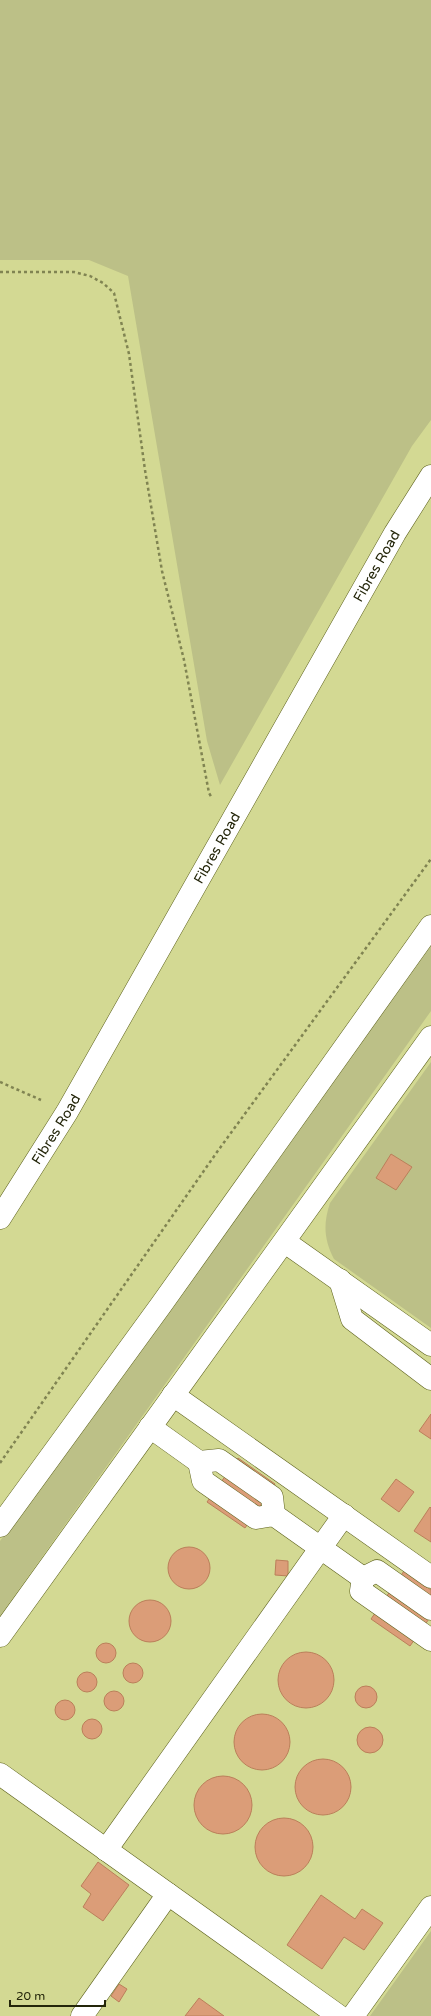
<svg xmlns="http://www.w3.org/2000/svg" width="431" height="2016" viewBox="0 0 431 2016" font-family="'Varela Round',sans-serif">
	<style>
		.green { fill: #bcc087 }
		.building { fill: #db9d78; stroke: #bb7f5a }
		.lines { fill: none; stroke-linecap: round; stroke-linejoin: round }
		.minor-casing { stroke: #5e621d; stroke-width: 23 }
		.path { stroke: #808452; stroke-width: 2.5; stroke-dasharray: 3 3; stroke-linecap: butt }
		.minor { stroke: #fff; stroke-width: 22 }
		.labels { text-anchor: middle; dominant-baseline: central; stroke-width: 3; stroke-linejoin: round; paint-order: stroke }
		.street-label { font-size: 14px; fill: #24260a; stroke: #d3d993 }
	</style>
	<rect width="100%" height="100%" fill="#d3d993"/>
	<path class="green" d="M0,0h431v420l-19,26 -192,339 -13,-44 -79,-465 -39,-16h-89z
		M431,936v75l-431,605v-75z
		M431,1062v266l-97,-69c-10,-19 -11,-35 -4,-56z
		M431,1931v85h-61z"/>
	<path class="building" d="M391,1154l21,13 -16,23 -20,-12z
		M431,1414v25l-12,-8z
		M238,1458l37,26 -30,44 -38,-26z
		M396,1479l18,13 -15,20 -18,-13z
		M430,1507l1,1v34l-17,-11z
		M168 1568a21 21 0 1 1 42 0a21 21 0 1 1-42 0Z
		M276,1560l12,1v15l-13,-1z
		M404,1571l27,19v26l-21,30 -39,-27z
		M129 1621a21 21 0 1 1 42 0a21 21 0 1 1-42 0Z
		M96 1653a10 10 0 1 1 20 0a10 10 0 1 1-20 0Z
		M278 1680a28 28 0 1 1 56 0a28 28 0 1 1-56 0Z
		M123 1673a10 10 0 1 1 20 0a10 10 0 1 1-20 0Z
		M77 1682a10 10 0 1 1 20 0a10 10 0 1 1-20 0Z
		M355 1697a11 11 0 1 1 22 0a11 11 0 1 1-22 0Z
		M104 1701a10 10 0 1 1 20 0a10 10 0 1 1-20 0Z
		M55 1710a10 10 0 1 1 20 0a10 10 0 1 1-20 0Z
		M234 1742a28 28 0 1 1 56 0a28 28 0 1 1-56 0Z
		M82 1729a10 10 0 1 1 20 0a10 10 0 1 1-20 0Z
		M357 1740a13 13 0 1 1 26 0a13 13 0 1 1-26 0Z
		M295 1787a28 28 0 1 1 56 0a28 28 0 1 1-56 0Z
		M194 1805a29 29 0 1 1 58 0a29 29 0 1 1-58 0Z
		M255 1847a29 29 0 1 1 58 0a29 29 0 1 1-58 0Z
		M98,1862l31,23 -26,36 -20,-14 8,-13 -10,-8z
		M321,1895l34,24 7,-10 21,14 -19,27 -20,-13 -22,32 -35,-24z
		M119,1984l8,5 -8,13 -8,-6z
		M199,1998l25,18h-39z"/>
	<g class="lines">
		<g class="minor-casing">
			<g id="minor">
				<path id="s1" d="M0,1218l67,-106 328,-579 36,-57"/>
				<path d="M285,1242l146,103"/>
				<path d="M340,1280l12,39 79,60"/>
				<path d="M173,1395l258,182"/>
				<path d="M150,1427l49,35 20,-2 53,37 2,18"/>
				<path d="M199,1462l4,19 53,37 18,-3 89,63"/>
				<path d="M0,1526l161,-221 270,-379"/>
				<path d="M363,1578l-2,13 70,49"/>
				<path d="M363,1578l14,-7 54,38"/>
				<path d="M0,1636c143,-200 289,-399 431,-599"/>
				<path d="M0,1774l339,242"/>
				<path d="M106,1850l238,-335"/>
				<path d="M82,2016l86,-122"/>
				<path d="M353,2016l78,-109"/>
			</g>
		</g>
		<path class="path" d="M0,272h74l16,4 13,7 11,10 15,61 16,116 17,101 22,89 25,133 3,5
			M0,1082l41,18
			M0,1463l217,-311 214,-293"/>
		<use href="#minor" class="minor"/>
	</g>
	<g class="labels">
		<g class="street-label">
			<text stroke="none"><textPath href="#s1" startOffset="753">Fibres Road</textPath></text>
			<text stroke="none"><textPath href="#s1" startOffset="429">Fibres Road</textPath></text>
			<text stroke="none"><textPath href="#s1" startOffset="105">Fibres Road</textPath></text>
		</g>
	</g>
	<path d="M10 2000v6h95v-6" fill="none" stroke="#24260a" stroke-width="2"/>
	<text x="16" y="2000" font-size="12" fill="#24260a" stroke="#d3d993" stroke-width="3" paint-order="stroke">20 m</text>
</svg>
